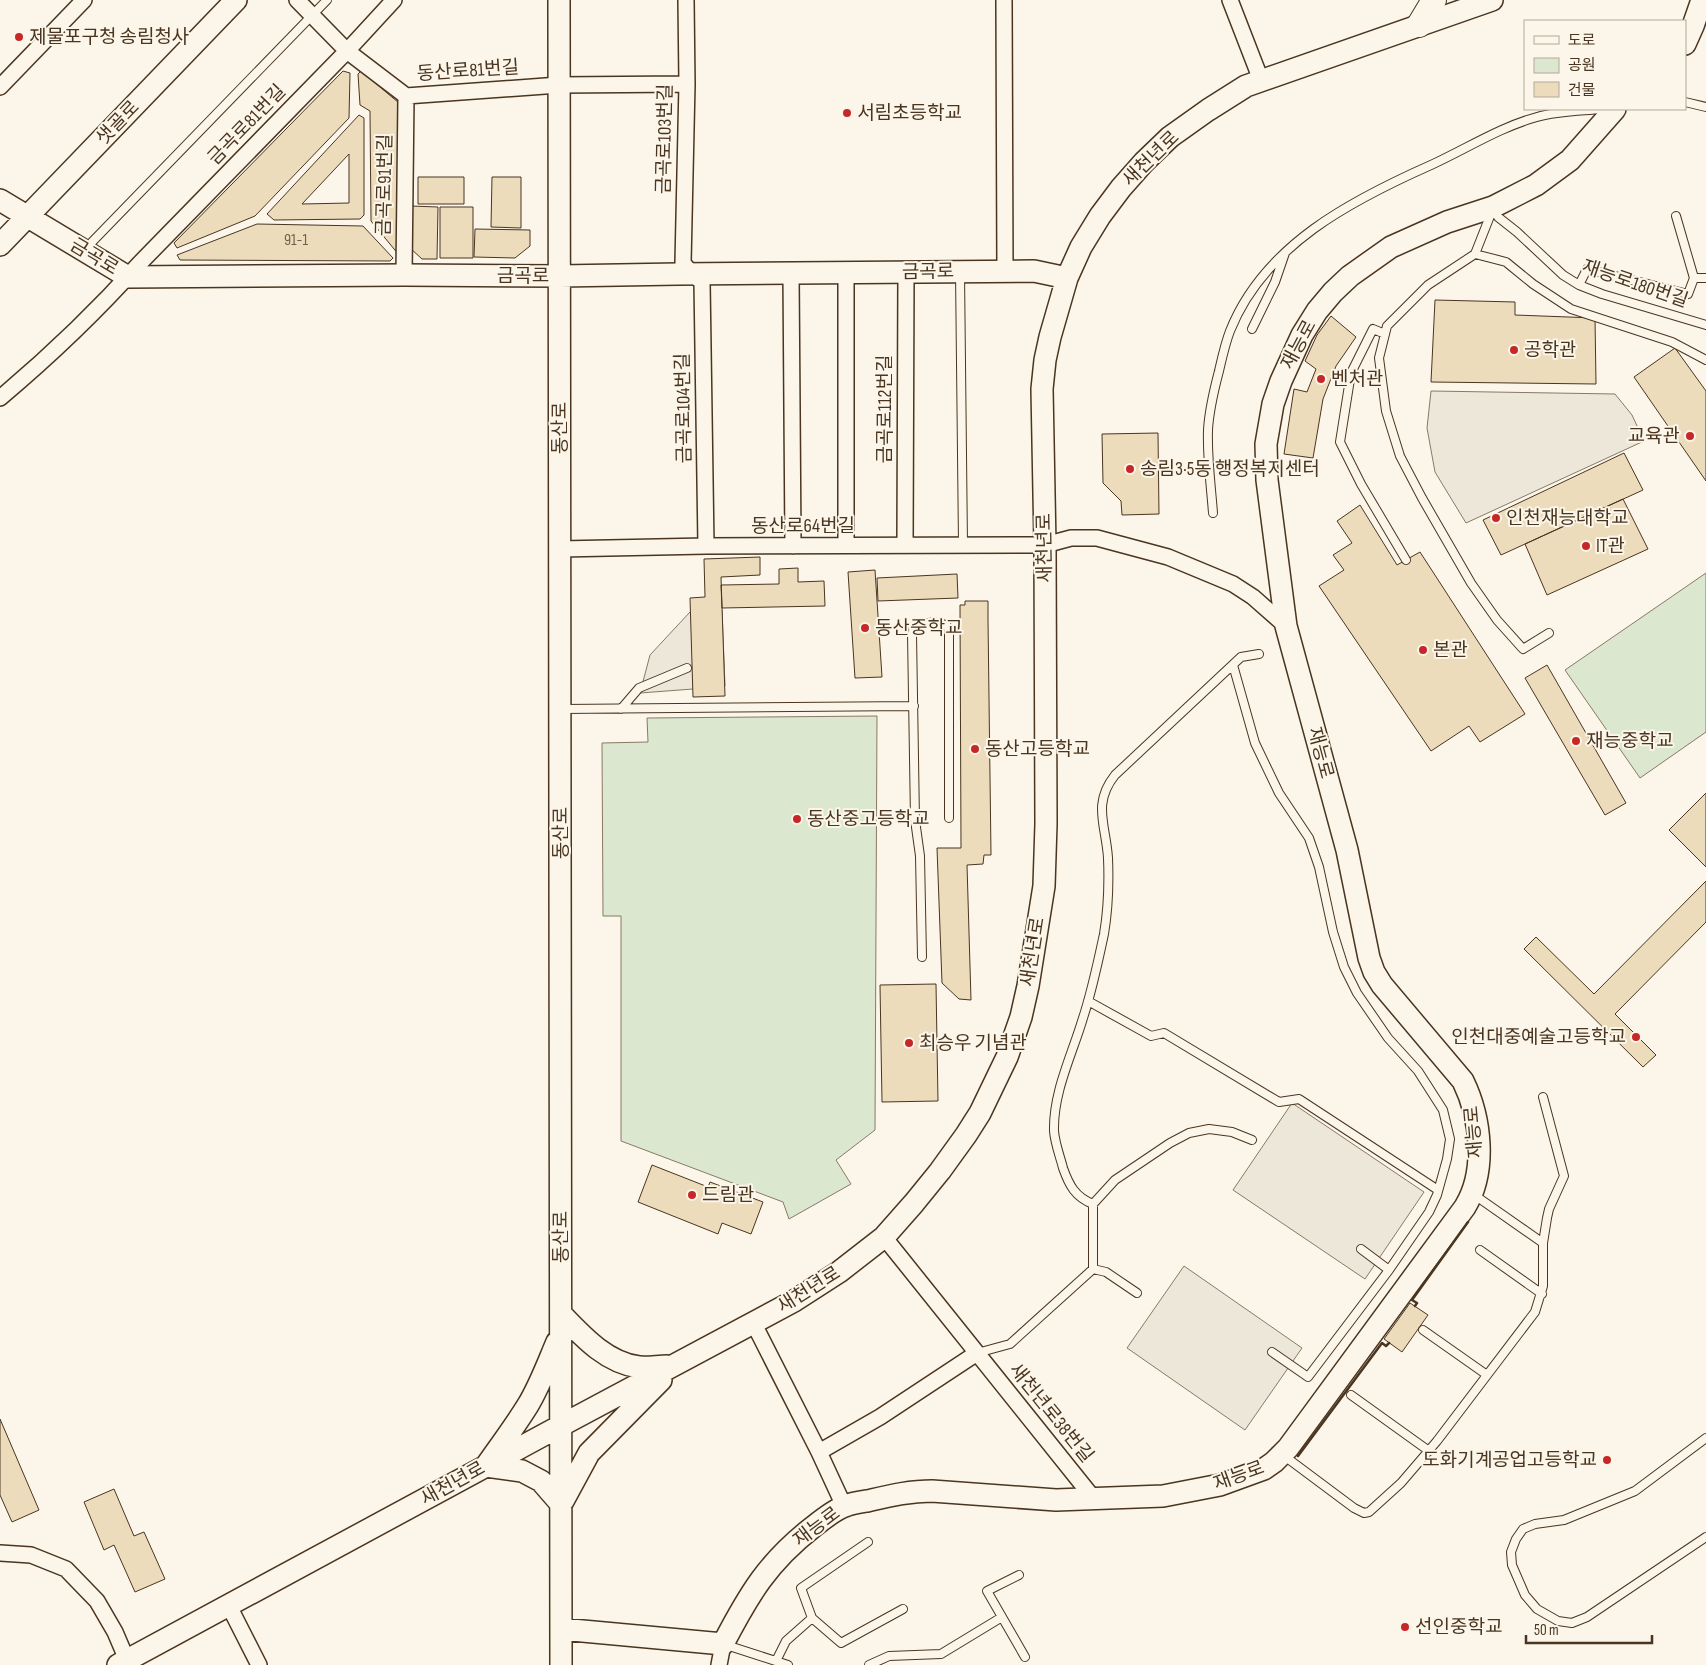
<svg xmlns="http://www.w3.org/2000/svg" width="1706" height="1665" viewBox="0 0 1706 1665" font-family="'Sofia Sans Condensed','Noto Sans KR',sans-serif">
	<style>
		.green { fill: #dce7d0; stroke: #887966 }
		.parking { fill: #ede7d9; stroke: #887966 }
		.building { fill: #ecdcbc; stroke: #4a3520; fill-rule: evenodd }
		.lines { fill: none; stroke-linecap: round; stroke-linejoin: round }
		.lane-casing { stroke: #4a3520; stroke-width: 10 }
		.street-casing { stroke: #4a3520; stroke-width: 18 }
		.secondary-casing { stroke: #4a3520; stroke-width: 24 }
		.primary-casing { stroke: #4a3520; stroke-width: 26 }
		.lane { stroke: #fbf6e9; stroke-width: 8 }
		.street { stroke: #fbf6e9; stroke-width: 15 }
		.secondary { stroke: #fbf6e9; stroke-width: 21 }
		.primary { stroke: #fbf6e9; stroke-width: 24 }
		.wall { stroke: #4a3520; stroke-width: 2.5 }
		.poi-dot { fill: #c62828; stroke: #fbf6e9; stroke-width: 2 }
		.labels { text-anchor: middle; dominant-baseline: central; stroke-width: 4; stroke-linejoin: round; paint-order: stroke }
		.number-label { font-size: 16px; fill: #725f47 }
		.poi-label { font-size: 19px; fill: #4a3520; stroke: #fbf6e9; text-anchor: start }
		.street-label { font-size: 19px; fill: #4a3520; stroke: #fbf6e9 }
	</style>
	<rect width="100%" height="100%" fill="#fbf6e9"/>
	<path class="green" d="M1706,573v159l-66,46 -75,-108z
		M877,716l-2,414 -39,30 15,24 -62,35 -6,-17 -162,-61v-225h-18l-1,-173 46,-1 -1,-24z"/>
	<path class="parking" d="M1431,391l184,3 17,21 12,26 -178,82 -31,-51 -8,-44z
		M722,610l3,76h-32v3l-53,4 10,-38 40,-43z
		M1292,1103l132,89 -59,87 -132,-89z
		M1184,1266l118,82 -57,82 -118,-82z"/>
	<path class="building" d="M343,71l7,2 -1,45 -94,98 -78,32 -3,-5z
		M361,71l38,32v152l-28,-34 -1,-110 -10,-6 -2,-31z
		M359,115l5,3v97l-4,4 -86,1 -7,-6zM349,154v49l-47,1z
		M418,177h46v27h-46z
		M492,177h29v51l-30,-1z
		M411,206l27,1 -1,52h-15l-12,-11z
		M440,207h33v51h-33z
		M257,224l106,2 30,32 -3,3 -210,-1 -3,-5z
		M475,229l55,1v16l-15,12 -41,-1z
		M1435,300l80,2v13l80,3 1,66 -165,-2z
		M1331,316l25,21 -20,29 -13,33 -10,59 -29,-4 10,-65 13,3 9,-23 -11,-8 12,-26z
		M1675,348l31,43v90l-72,-104z
		M1158,433l1,81 -37,1 -1,-14 -18,-18 -1,-49z
		M1624,453l19,37 -142,65 -18,-35z
		M1623,499l25,50 -101,46 -22,-51z
		M1360,505l37,60 23,-13 105,162 -45,28 -11,-16 -38,25 -112,-165 25,-16 -11,-15 19,-12 -15,-22z
		M760,557v18l-39,2 4,119 -32,1 -3,-99 15,-1 -1,-38z
		M798,568v14l26,-1 1,25 -103,2 -1,-23 58,-1v-15z
		M875,570l7,107 -27,1 -7,-106z
		M957,574l1,24 -80,3 -1,-23z
		M965,601h23v18l3,236h-7l-1,9 -16,1 4,135 -12,-1 -17,-16 -5,-135h24l-1,-243h5z
		M1547,665l79,138 -21,12 -80,-137z
		M1706,793v74l-37,-37z
		M1706,881v41l-91,92 41,41 -13,12 -119,-118 12,-12 58,57z
		M936,984l2,117 -56,1 -2,-117z
		M652,1165l56,22 2,-5 53,20 -12,32 -29,-11 -4,11 -80,-32z
		M1410,1303l18,12 -26,37 -18,-13z
		M0,1419l39,91 -27,12 -12,-27z
		M114,1489l20,47 10,-4 21,47 -30,13 -21,-47 -10,5 -20,-48z"/>
	<g class="lines">
		<g class="lane-casing">
			<path id="lane" d="M1685,102l21,5
				M1494,209l4,8 19,15 46,43 16,10 23,9 104,31
				M1492,211l-17,43 -47,31 -41,41 -8,32 7,53 14,45 22,42 49,85 26,37 26,29 26,-16
				M92,242l235,-242
				M1475,254l31,8 27,22 38,25 101,33 34,18
				M960,272l3,273
				M1694,278h12
				M1579,285l8,-16 101,25 6,-16 -18,-62
				M1252,329l23,-47 10,-29
				M1385,334l-12,-5 -22,44 -11,69 21,42 45,76
				M1213,513c-2,-27 -6,-55 -5,-83 1,-19 6,-40 11,-59 3,-13 6,-27 11,-40 34,-86 122,-131 201,-166 35,-16 69,-38 106,-48 21,-6 43,-6 64,-8
				M1233,665l22,78 24,50 30,45 10,29 14,65 11,35 13,26 31,45 30,33 25,39 7,29 -3,20 -10,36 -8,17 -40,58 -81,107 -36,-25
				M562,709l352,-3
				M621,709l18,-21 48,-20
				M922,957l-2,-101 -5,-36 -3,-186 2,-7c9,-5 25,-6 33,-1l2,5v187
				M1088,1001l63,35 13,-3 115,69 20,-3 139,91
				M1473,1194l70,49
				M1093,1204c-18,-7 -24,-19 -30,-36 -3,-12 -8,-24 -9,-37 -1,-39 18,-76 29,-113 9,-27 15,-56 21,-84 4,-24 5,-52 4,-76 -2,-33 -16,-54 7,-83l126,-118 18,-3
				M1361,1249l28,21
				M1480,1250l62,44
				M1093,1269l13,3 31,21
				M1423,1330l64,45
				M977,1353l33,-9 83,-75v-65l22,-24 55,-37 19,-10 20,-4 23,3 20,8
				M1351,1395l78,56
				M1706,1438l-71,53 -71,29 -29,4 -12,5 -7,10 -5,13 1,13 13,30 12,14 21,12 14,2 15,-6 119,-80
				M1283,1455l71,53 10,5 5,-1 32,-29 36,-42 98,-129 8,-26v-43l4,-25 2,-9 15,-33 -21,-79
				M868,1542l-67,46 11,30 29,25 62,-34
				M1019,1575l-32,16 38,66
				M723,1644l65,21
				M776,1661l10,-20 26,-23
				M869,1665l20,-9 52,-2 61,-37"/>
		</g>
		<g class="street-casing">
			<path id="street" d="M297,0l50,51 59,45 153,-11 128,-1
				M686,0l1,84 -4,179 9,11 10,8 4,264
				M1004,0l1,271
				M1230,0l31,80
				M0,87l84,-87
				M846,273v272
				M791,274l2,272
				M404,275l2,-179
				M0,398c50,-42 97,-87 140,-135l207,-212 47,-51
				M905,545l1,-273
				M560,549l146,-3 339,-1 26,-7h26l71,19 65,27 20,13 33,29
				M884,1237l210,262
				M754,1324l65,128 25,54
				M819,1452l61,-35 97,-64
				M0,1553l31,2 35,14 31,32 18,31 12,28
				M229,1606l30,59
				M719,1665l4,-21"/>
		</g>
		<g class="secondary-casing">
			<path id="secondary" d="M559,0l2,1665
				M1685,44l8,-18 9,-26
				M0,200l128,77 276,-2 156,1 118,-2 356,-3 33,7
				M0,245l236,-245
				M562,1315c21,22 45,48 77,52 9,1 19,-1 28,-1
				M557,1342c-9,21 -17,43 -29,63 -13,21 -28,41 -42,61l36,5 19,10 20,23
				M563,1501l26,-48 72,-73
				M561,1629l162,15c26,-50 45,-82 90,-117 10,-8 21,-17 32,-21 7,-3 15,-4 22,-5 22,-5 42,-10 65,-10l124,9 107,-4 57,-11 44,-16 10,-7 14,-14 177,-241c22,-36 16,-89 -2,-126l-81,-96 -8,-13 -5,-14 -22,-108 -61,-224 -19,-146 -1,-36 7,-40 8,-23 21,-46 15,-24 16,-19 17,-16 41,-29 56,-25 46,-15 43,-22 34,-25 45,-51
				M118,1665l444,-240 232,-124 45,-29 45,-35 30,-34 26,-32 26,-36 14,-22 27,-56 14,-40 7,-31 16,-100 2,-62 -1,-279 -3,-156 3,-29 5,-23 17,-59 14,-31 19,-31 21,-28 23,-26 26,-25 38,-27 38,-24 246,-86"/>
		</g>
		<g class="primary-casing">
			<path id="primary" d="M1419,25l15,-25"/>
		</g>
		<use href="#lane" class="lane"/>
		<use href="#street" class="street"/>
		<use href="#secondary" class="secondary"/>
		<use href="#primary" class="primary"/>
		<path class="wall" d="M1415,1306l2,-3 -5,-3 56,-78
			M1298,1456l84,-113 4,3 3,-3"/>
	</g>
	<g class="poi-dot">
		<circle cx="19" cy="37" r="5"/>
		<circle cx="847" cy="113" r="5"/>
		<circle cx="1514" cy="350" r="5"/>
		<circle cx="1321" cy="379" r="5"/>
		<circle cx="1690" cy="436" r="5"/>
		<circle cx="1130" cy="469" r="5"/>
		<circle cx="1496" cy="518" r="5"/>
		<circle cx="1586" cy="546" r="5"/>
		<circle cx="865" cy="628" r="5"/>
		<circle cx="1423" cy="650" r="5"/>
		<circle cx="1576" cy="741" r="5"/>
		<circle cx="975" cy="749" r="5"/>
		<circle cx="797" cy="819" r="5"/>
		<circle cx="1636" cy="1037" r="5"/>
		<circle cx="909" cy="1043" r="5"/>
		<circle cx="692" cy="1195" r="5"/>
		<circle cx="1607" cy="1460" r="5"/>
		<circle cx="1405" cy="1627" r="5"/>
	</g>
	<g class="labels">
		<g class="number-label">
			<text x="296" y="240">91-1</text>
		</g>
		<g class="poi-label">
			<text x="29" y="37">제물포구청 송림청사</text>
			<text x="857" y="113">서림초등학교</text>
			<text x="1524" y="350">공학관</text>
			<text x="1331" y="379">벤처관</text>
			<text x="1680" y="436" text-anchor="end">교육관</text>
			<text x="1140" y="469">송림3·5동 행정복지센터</text>
			<text x="1506" y="518">인천재능대학교</text>
			<text x="1596" y="546">IT관</text>
			<text x="875" y="628">동산중학교</text>
			<text x="1433" y="650">본관</text>
			<text x="1586" y="741">재능중학교</text>
			<text x="985" y="749">동산고등학교</text>
			<text x="807" y="819">동산중고등학교</text>
			<text x="1626" y="1037" text-anchor="end">인천대중예술고등학교</text>
			<text x="919" y="1043">최승우 기념관</text>
			<text x="702" y="1195">드림관</text>
			<text x="1597" y="1460" text-anchor="end">도화기계공업고등학교</text>
			<text x="1415" y="1627">선인중학교</text>
		</g>
		<g class="street-label">
			<text transform="translate(468 71) rotate(-4)">동산로81번길</text>
			<text transform="translate(118 123) rotate(-46)">샛골로</text>
			<text transform="translate(247 125) rotate(-46)">금곡로81번길</text>
			<text transform="translate(665 139) rotate(-89)">금곡로103번길</text>
			<text transform="translate(1151 159) rotate(-44)">새천년로</text>
			<text transform="translate(385 185) rotate(-89)">금곡로91번길</text>
			<text transform="translate(94 257) rotate(31)">금곡로</text>
			<text transform="translate(928 272) rotate(-1)">금곡로</text>
			<text x="523" y="276">금곡로</text>
			<text transform="translate(1635 284) rotate(19)">재능로180번길</text>
			<text transform="translate(1299 345) rotate(-62)">재능로</text>
			<text transform="translate(684 408) rotate(-91)">금곡로104번길</text>
			<text transform="translate(885 409) rotate(-90)">금곡로112번길</text>
			<text transform="translate(560 428) rotate(-90)">동산로</text>
			<text x="803" y="526">동산로64번길</text>
			<text transform="translate(1045 548) rotate(-91)">새천년로</text>
			<text transform="translate(1320 753) rotate(75)">재능로</text>
			<text transform="translate(561 833) rotate(-90)">동산로</text>
			<text transform="translate(1033 952) rotate(-81)">새천년로</text>
			<text transform="translate(1474 1132) rotate(-95)">재능로</text>
			<text transform="translate(561 1237) rotate(-90)">동산로</text>
			<text transform="translate(809 1290) rotate(-32)">새천년로</text>
			<text transform="translate(1051 1413) rotate(51)">새천년로38번길</text>
			<text transform="translate(1239 1476) rotate(-20)">재능로</text>
			<text transform="translate(453 1484) rotate(-29)">새천년로</text>
			<text transform="translate(817 1527) rotate(-37)">재능로</text>
		</g>
	</g>
	<rect x="1524" y="20" width="162" height="90" fill="#fbf6e9" stroke="#b4a999"/>
	<rect x="1534" y="36" width="25" height="8" fill="#fbf6e9" stroke="#b4a999"/>
	<text x="1568" y="45" font-size="15" fill="#4a3520">도로</text>
	<rect x="1534" y="58" width="25" height="15" fill="#dce7d0" stroke="#b4a999"/>
	<text x="1568" y="70" font-size="15" fill="#4a3520">공원</text>
	<rect x="1534" y="82" width="25" height="15" fill="#ecdcbc" stroke="#b4a999"/>
	<text x="1568" y="95" font-size="15" fill="#4a3520">건물</text>
	<path d="M1526 1635v8h126v-8" fill="none" stroke="#4a3520" stroke-width="2.5"/>
	<text x="1534" y="1635" font-size="15" fill="#4a3520" stroke="#fbf6e9" stroke-width="4" paint-order="stroke">50 m</text>
</svg>
